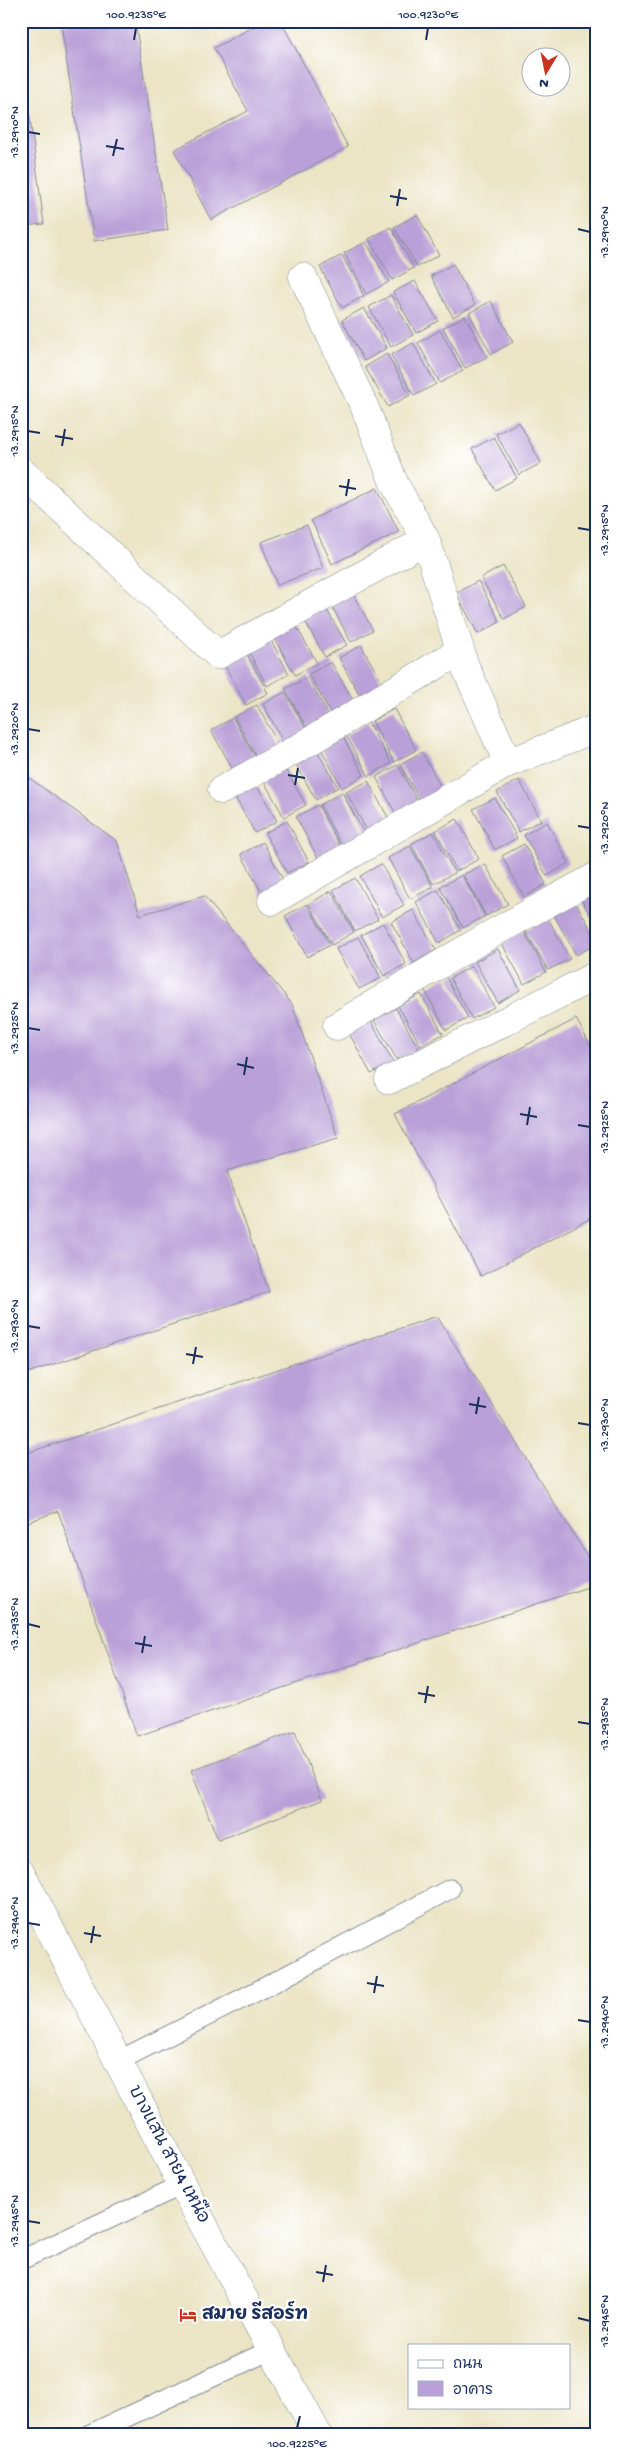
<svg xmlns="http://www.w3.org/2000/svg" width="618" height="2456" viewBox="0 0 618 2456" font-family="'Gochi Hand','Playpen Sans Thai',sans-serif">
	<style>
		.building { fill: #baa0d8 }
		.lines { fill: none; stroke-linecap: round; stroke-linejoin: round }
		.service-casing { stroke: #838a92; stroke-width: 21 }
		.minor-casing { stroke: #838a92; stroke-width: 29 }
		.service { stroke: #fff; stroke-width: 19 }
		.minor { stroke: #fff; stroke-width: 28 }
		.ticks { fill: none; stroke: #1b2f5e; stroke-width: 2 }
		.labels { text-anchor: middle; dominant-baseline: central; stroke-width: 4.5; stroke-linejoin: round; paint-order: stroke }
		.street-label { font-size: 18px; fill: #1b2f5e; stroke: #fff }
		.poi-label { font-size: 18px; font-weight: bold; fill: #1b2f5e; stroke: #fff; text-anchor: start }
		.neatline { fill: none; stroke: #1b2f5e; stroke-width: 2 }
		.ticks-label { font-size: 12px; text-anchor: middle; fill: #1b2f5e }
	</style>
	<rect width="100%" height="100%" fill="#fff"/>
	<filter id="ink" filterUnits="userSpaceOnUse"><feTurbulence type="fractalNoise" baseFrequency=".02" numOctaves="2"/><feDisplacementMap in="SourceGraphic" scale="10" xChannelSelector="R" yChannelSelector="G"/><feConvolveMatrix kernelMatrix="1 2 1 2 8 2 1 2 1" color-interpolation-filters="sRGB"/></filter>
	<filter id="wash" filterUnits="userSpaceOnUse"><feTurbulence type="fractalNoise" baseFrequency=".0096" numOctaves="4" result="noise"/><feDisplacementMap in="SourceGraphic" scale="20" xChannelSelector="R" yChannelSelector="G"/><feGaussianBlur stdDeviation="1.12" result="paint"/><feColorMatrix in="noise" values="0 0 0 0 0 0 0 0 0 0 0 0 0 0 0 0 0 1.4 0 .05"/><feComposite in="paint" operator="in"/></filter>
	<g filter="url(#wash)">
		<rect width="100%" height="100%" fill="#ebe4c5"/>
		<g id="blocks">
			<path class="building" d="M77,21h58l33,209 -74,11 -33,-217z
				M264,21h17l67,126 -137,73 -37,-70 74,-39 -34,-63z
				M21,52l23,172 -23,2z
				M417,215l22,40 -22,12 -23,-40z
				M391,227l23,41 -22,12 -23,-41z
				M366,242l23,40 -23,12 -22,-41z
				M342,255l22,41 -22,12 -22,-41z
				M453,264l22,41 -22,12 -22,-41z
				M415,281l23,40 -22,12 -23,-41z
				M391,295l22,40 -22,12 -22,-40z
				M491,301l22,41 -22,12 -22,-41z
				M364,308l23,40 -23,13 -22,-41z
				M465,316l22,41 -22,11 -22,-40z
				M440,330l23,41 -23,12 -22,-40z
				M413,343l23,41 -22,12 -23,-41z
				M387,354l23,41 -22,12 -23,-40z
				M519,422l22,41 -22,12 -23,-41z
				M494,437l23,41 -22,12 -23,-41z
				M377,488l22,44 -67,32 -21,-44z
				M307,525l16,43 -46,17 -16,-43z
				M503,566l23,41 -22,12 -23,-41z
				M478,581l22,41 -22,12 -22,-41z
				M350,589l23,41 -22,12 -22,-41z
				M324,605l23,40 -22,12 -23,-41z
				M294,622l23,41 -22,12 -23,-41z
				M267,633l22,41 -22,12 -22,-41z
				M361,645l23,41 -22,13 -23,-41z
				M246,652l22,41 -22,12 -22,-41z
				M331,662l23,40 -23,12 -22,-40z
				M308,677l22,41 -22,12 -23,-41z
				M285,692l23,41 -23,12 -22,-41z
				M257,705l22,41 -22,12 -23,-41z
				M394,709l22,41 -22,12 -22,-41z
				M233,718l23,41 -22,12 -23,-41z
				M368,722l23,41 -22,13 -23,-41z
				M342,735l22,40 -22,13 -22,-41z
				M315,747l23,40 -22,13 -23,-41z
				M422,752l22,41 -22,12 -22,-41z
				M283,765l23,40 -22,12 -23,-41z
				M398,765l22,41 -22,12 -22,-41z
				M21,772l96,69 23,74 64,-19 88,108 46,134 -111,33 42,121 -248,83z
				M254,780l23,41 -22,12 -23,-41z
				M519,780l22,40 -22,12 -22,-40z
				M368,781l22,40 -22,12 -22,-41z
				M342,792l22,41 -22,13 -22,-41z
				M495,798l22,40 -22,12 -22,-41z
				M318,805l22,41 -22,12 -22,-41z
				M457,819l22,40 -22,12 -22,-40z
				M287,821l22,41 -22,11 -22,-40z
				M547,822l22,41 -22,13 -23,-41z
				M433,832l22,41 -22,11 -22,-40z
				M263,842l22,41 -22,12 -22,-41z
				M524,844l22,40 -22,13 -22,-41z
				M410,846l23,41 -23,12 -22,-41z
				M381,864l23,41 -22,12 -22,-41z
				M485,864l23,40 -22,12 -23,-41z
				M462,875l23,41 -22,12 -23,-41z
				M355,878l23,41 -23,12 -22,-41z
				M438,890l23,40 -22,13 -23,-41z
				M597,890v37l-16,-28z
				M331,891l23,41 -22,13 -23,-41z
				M576,903l21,37v4l-21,11 -22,-40z
				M307,904l23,41 -23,12 -22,-41z
				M413,910l23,40 -22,13 -23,-41z
				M548,918l22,41 -22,11 -23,-40z
				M383,923l23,41 -22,12 -23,-41z
				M524,931l22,41 -22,12 -22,-40z
				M358,937l23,41 -22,11 -23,-40z
				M498,949l22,41 -22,13 -23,-41z
				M472,966l22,41 -22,12 -22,-41z
				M446,977l22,41 -22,12 -22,-41z
				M421,994l22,40 -22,12 -23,-40z
				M396,1008l23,41 -22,11 -23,-40z
				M576,1019l21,38v158l-116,61 -86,-162z
				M371,1021l22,41 -22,12 -22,-41z
				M437,1316l160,256v12l-460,152 -79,-225 -35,13 -2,-5v-64z
				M295,1731l27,69 -104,40 -27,-70z"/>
		</g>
	</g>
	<g filter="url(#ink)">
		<use href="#blocks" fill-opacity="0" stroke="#838a92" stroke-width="1"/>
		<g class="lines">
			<g class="service-casing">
				<path id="service" d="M118,2061l149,-75 183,-97
					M21,2260l161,-75
					M88,2435l185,-86"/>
			</g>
			<g class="minor-casing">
				<path id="minor" d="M303,277l62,131 29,75 32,57 39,126 43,97
					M21,471l197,184 208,-115
					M222,790l80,-44 158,-95
					M272,901l236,-138 89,-35
					M337,1026l149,-89 111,-61
					M389,1080l208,-105
					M21,1873l161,312 136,250"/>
			</g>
			<use href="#service" class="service"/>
			<use href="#minor" class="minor"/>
		</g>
	</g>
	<path class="ticks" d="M134,40l2,-12M426,40l2,-12M28,132l12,2M106,146l18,3M113,156l4,-17M390,196l17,3M397,206l3,-17M578,229l12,3M28,431l12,2M55,436l18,3M62,446l3,-17M339,486l17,3M346,496l3,-17M578,528l12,2M28,729l12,2M288,775l17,3M295,785l3,-17M578,826l12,2M28,1028l12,2M237,1064l17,4M244,1075l3,-18M520,1114l17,3M527,1125l3,-18M578,1125l12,2M28,1326l12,2M186,1354l17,3M193,1364l3,-17M469,1404l17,3M476,1414l3,-17M578,1423l12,2M28,1624l12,3M135,1643l17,3M142,1653l3,-17M418,1693l17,3M425,1703l3,-17M578,1722l12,2M28,1923l12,2M84,1933l17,3M91,1943l3,-17M367,1983l17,3M374,1993l3,-17M578,2020l12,2M28,2221l12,2M316,2272l17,3M323,2282l3,-17M578,2318l12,3M297,2428l3,-12"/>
	<defs>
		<g id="hotel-bare" transform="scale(1.35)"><path d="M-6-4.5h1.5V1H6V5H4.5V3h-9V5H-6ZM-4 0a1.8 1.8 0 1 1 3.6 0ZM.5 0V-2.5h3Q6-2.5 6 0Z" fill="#c8321e" stroke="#fff" stroke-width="2.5" paint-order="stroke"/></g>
	</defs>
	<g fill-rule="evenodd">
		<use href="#hotel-bare" x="188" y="2315"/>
	</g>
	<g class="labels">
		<g class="street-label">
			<text transform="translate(168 2155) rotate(62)">บางแสน สาย4 เหนือ</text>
		</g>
		<g class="poi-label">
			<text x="202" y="2315">สมาย รีสอร์ท</text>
		</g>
	</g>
	<rect width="618" height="2456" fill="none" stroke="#fff" stroke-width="55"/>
	<rect x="408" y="2344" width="162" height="65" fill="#ffffff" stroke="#a4acbf"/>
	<rect x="418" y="2360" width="25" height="8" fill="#ffffff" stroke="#a4acbf"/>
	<text x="453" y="2368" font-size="15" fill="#1b2f5e">ถนน</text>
	<rect x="418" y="2381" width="25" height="15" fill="#baa0d8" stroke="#a4acbf"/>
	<text x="453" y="2394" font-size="15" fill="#1b2f5e">อาคาร</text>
	<g transform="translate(546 72) rotate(190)"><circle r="24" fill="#ffffff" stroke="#a4acbf"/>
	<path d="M0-4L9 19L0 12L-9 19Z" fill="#c8321e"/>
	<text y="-8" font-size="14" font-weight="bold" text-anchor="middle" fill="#1b2f5e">N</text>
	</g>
	<rect x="28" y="28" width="562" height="2400" class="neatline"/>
	<g class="ticks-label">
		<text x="136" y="18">100.9235°E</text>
		<text x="428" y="18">100.9230°E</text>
		<text transform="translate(14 132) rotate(-90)" y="4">13.2910°N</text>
		<text transform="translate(604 232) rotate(-90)" y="4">13.2910°N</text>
		<text transform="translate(14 431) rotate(-90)" y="4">13.2915°N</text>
		<text transform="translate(604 530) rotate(-90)" y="4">13.2915°N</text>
		<text transform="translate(14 729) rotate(-90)" y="4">13.2920°N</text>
		<text transform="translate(604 828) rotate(-90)" y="4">13.2920°N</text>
		<text transform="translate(14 1028) rotate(-90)" y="4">13.2925°N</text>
		<text transform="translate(604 1127) rotate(-90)" y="4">13.2925°N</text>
		<text transform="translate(14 1326) rotate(-90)" y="4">13.2930°N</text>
		<text transform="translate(604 1425) rotate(-90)" y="4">13.2930°N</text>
		<text transform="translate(14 1624) rotate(-90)" y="4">13.2935°N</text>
		<text transform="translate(604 1724) rotate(-90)" y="4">13.2935°N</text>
		<text transform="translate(14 1923) rotate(-90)" y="4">13.2940°N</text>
		<text transform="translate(604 2022) rotate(-90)" y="4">13.2940°N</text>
		<text transform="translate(14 2221) rotate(-90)" y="4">13.2945°N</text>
		<text transform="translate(604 2321) rotate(-90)" y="4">13.2945°N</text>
		<text x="297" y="2447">100.9225°E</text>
	</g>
</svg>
